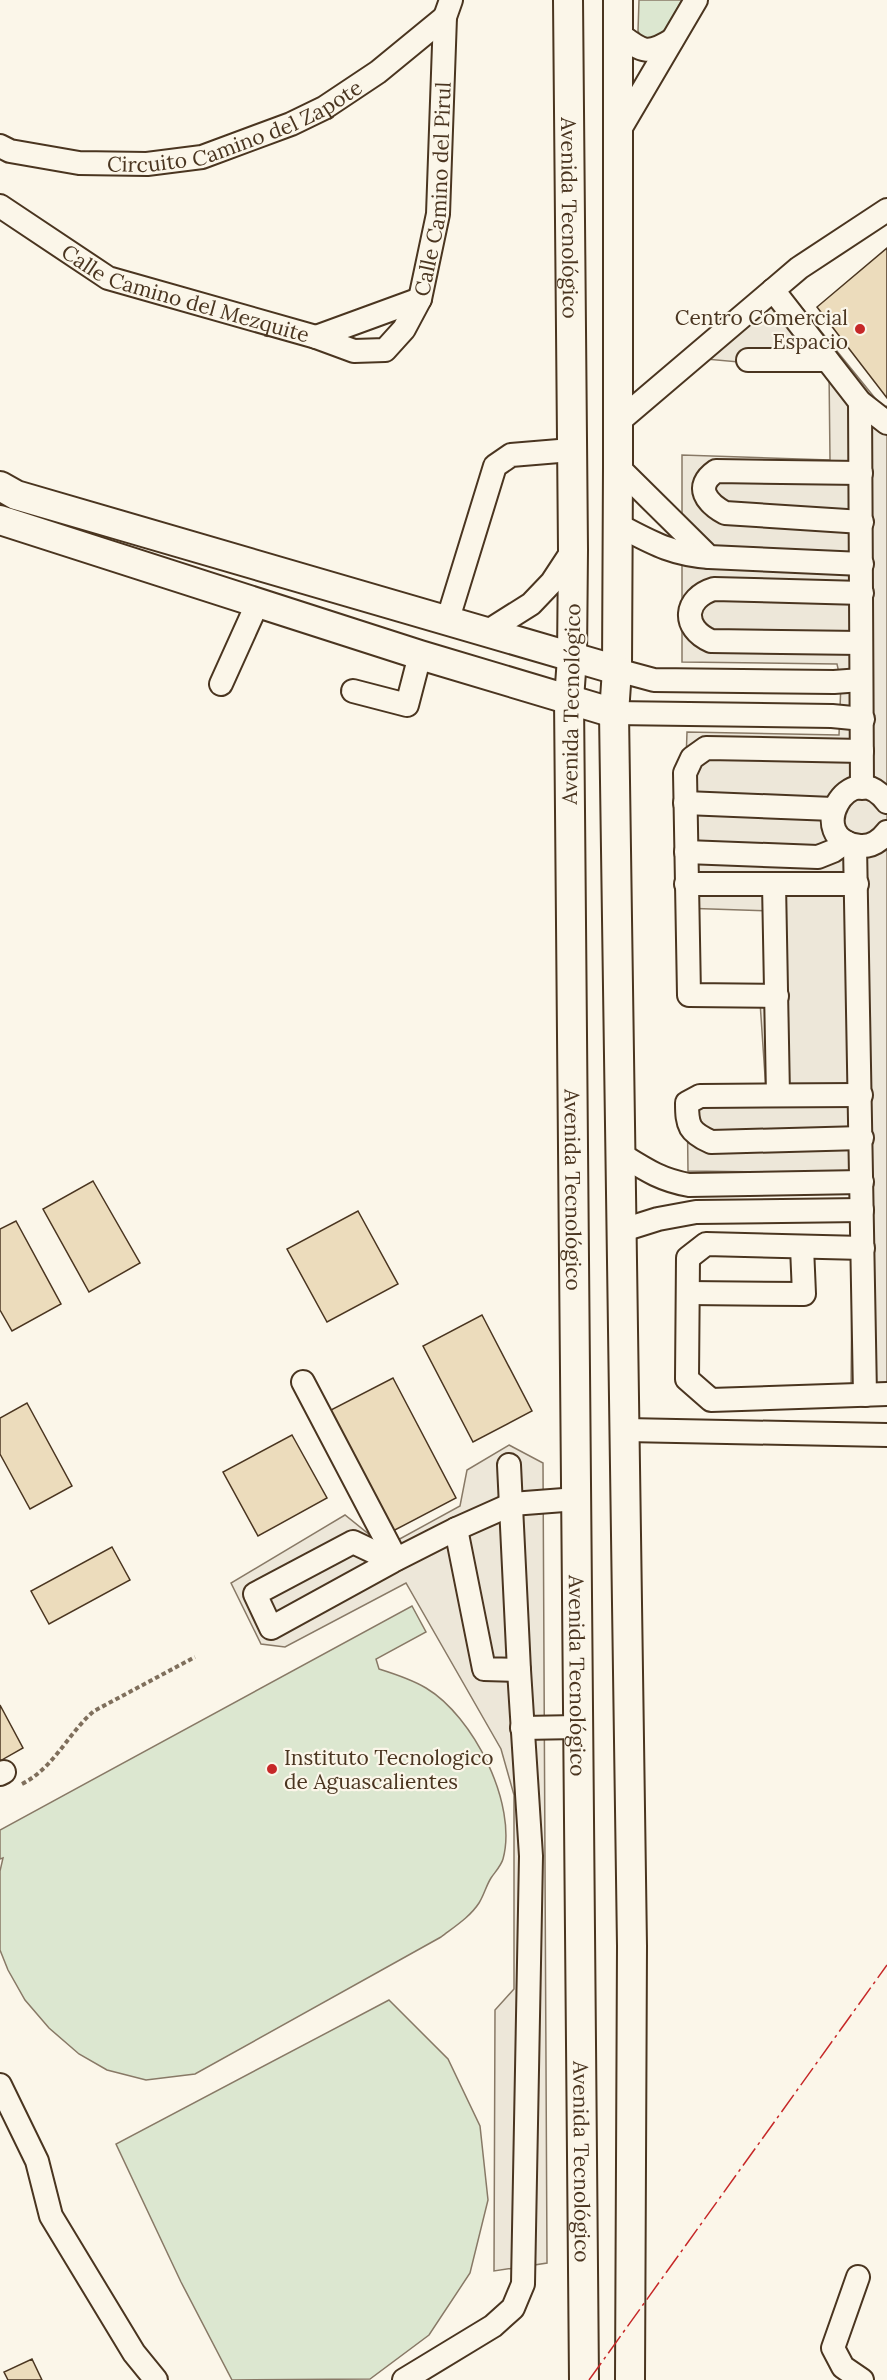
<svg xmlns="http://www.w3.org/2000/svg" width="887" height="2380" viewBox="0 0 887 2380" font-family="Lora,serif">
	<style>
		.green { fill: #dce7d0; stroke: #887966; stroke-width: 1.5 }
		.parking { fill: #ede7d9; stroke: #887966; stroke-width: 1.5 }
		.building { fill: #ecdcbc; stroke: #4a3520; stroke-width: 1.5 }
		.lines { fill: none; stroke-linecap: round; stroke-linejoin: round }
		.minor-casing { stroke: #4a3520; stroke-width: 26 }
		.major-casing { stroke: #4a3520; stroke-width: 32 }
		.path { stroke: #7f6f5c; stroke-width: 4; stroke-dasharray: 4.5 3; stroke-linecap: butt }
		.minor { stroke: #fbf6e9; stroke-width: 22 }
		.major { stroke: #fbf6e9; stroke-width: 28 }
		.power { stroke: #c62828; stroke-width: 1.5; stroke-dasharray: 21 4.5 3 4.5; stroke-linecap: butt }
		.poi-dot { fill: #c62828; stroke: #fbf6e9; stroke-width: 2 }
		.labels { text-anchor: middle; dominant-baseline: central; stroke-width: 4.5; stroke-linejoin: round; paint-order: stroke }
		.street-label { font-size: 21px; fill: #4a3520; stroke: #fbf6e9 }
		.poi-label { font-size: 21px; fill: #4a3520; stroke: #fbf6e9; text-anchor: end }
	</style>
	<rect width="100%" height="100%" fill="#fbf6e9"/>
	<path class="green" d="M639,0h43l-20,37 -18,5 -6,-11z
		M412,1606l14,26 -50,27 3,10c16,5 32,10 47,19 47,28 92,116 77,171 -2,7 -8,13 -12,19 -5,8 -7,17 -12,25 -9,14 -25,24 -38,34l-246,137 -49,6 -39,-10 -28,-16 -30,-26 -24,-28 -17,-30 -8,-20v-79l3,-13 -3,1v-29z
		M389,2000l59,59 32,67 8,74 -18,73 -41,62 -59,44 -138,1 -51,-98 -65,-138z"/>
	<path class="parking" d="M777,277l106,131 4,-2v986l-36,2 2,-221 -165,-2 -1,-80h79l-7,-104 14,-1 -1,-75 -91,-3 6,-176 152,3 2,-53 -4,-18 -155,-2v-207l148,5 -1,-90 -146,-13z
		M509,1445l34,18 4,800 -53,8 1,-261 19,-21v-194l-13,-46 -95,-166 -121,64 -24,-3 -30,-61 114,-68 40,32 75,-41 7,-36z"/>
	<path class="building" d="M887,248v150l-70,-91z
		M93,1181l47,82 -51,29 -46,-83z
		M358,1211l40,73 -71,38 -40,-73z
		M16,1221l45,83 -49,27 -12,-21v-81z
		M482,1315l50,96 -59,31 -50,-96z
		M393,1378l63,120 -65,34 -64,-120z
		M27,1403l45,83 -42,23 -30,-55v-36z
		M292,1435l35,63 -69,38 -35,-64z
		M112,1547l18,33 -81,44 -18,-33z
		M0,1705l23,43 -23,13z
		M32,2359l10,21h-34l-4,-8z"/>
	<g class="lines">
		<g class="minor-casing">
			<g id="minor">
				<path d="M619,34c23,17 27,22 53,6"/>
				<path d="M619,131l77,-131"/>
				<path id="s1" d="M0,146l10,5 69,12 68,1 55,-7 89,-33 33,-16 54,-36 67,-55"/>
				<path id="s2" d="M0,206l108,72 208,59 38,14 31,-1 19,-21 16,-30 18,-85 7,-197 6,-17"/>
				<path d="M773,290l87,112 27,21"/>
				<path d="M316,337l104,-38"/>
				<path d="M748,360h79"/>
				<path d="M860,402l2,386"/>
				<path d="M618,422l181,-154 88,-58"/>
				<path d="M618,467l91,90 153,7"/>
				<path d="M861,473l-145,-2c-23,16 -9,32 9,42l137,9"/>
				<path d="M618,525c33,17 52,29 91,32"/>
				<path d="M447,622l48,-156 16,-11 60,-5"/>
				<path d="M485,633l46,-29 21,-22 21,-32"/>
				<path d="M861,643l-150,-2c-30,-13 -27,-43 3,-52l148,4"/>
				<path d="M617,670l37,10 180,2 27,-2"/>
				<path d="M221,684l37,-82"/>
				<path d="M353,691l54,14 13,-50"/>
				<path d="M614,713l218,3 31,3"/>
				<path d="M887,802c-38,-50 -85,39 -27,44 12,1 20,-5 27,-14"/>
				<path d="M685,803l148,6"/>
				<path d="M855,846l10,549"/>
				<path d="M686,852l132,5 15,-6 13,-9"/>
				<path d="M686,884h171"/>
				<path d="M774,884l4,211"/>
				<path d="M777,996l-88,-1 -4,-222 7,-15 14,-10 156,3"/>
				<path d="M861,1095l-161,1 -13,7c0,23 2,29 24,39l151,-4"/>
				<path d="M622,1155c24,15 39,25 67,30l173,-3"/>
				<path d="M623,1230l35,-11 38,-7 166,-2"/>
				<path d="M863,1248l-157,-4 -18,14 -1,121 24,21 176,-6"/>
				<path d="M688,1293l116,1 -2,-47"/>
				<path d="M303,1382l93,177"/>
				<path d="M626,1430l261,5"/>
				<path d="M456,1529l28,140 35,1"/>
				<path d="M393,1561l-40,-19 -98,52 16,34 122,-67 63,-32 56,-25 65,-5"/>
				<path d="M522,1728l56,-1"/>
				<path d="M0,1774l4,-2"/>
				<path d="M0,2085l37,76 14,55 83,137 22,27"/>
				<path d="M858,2277l-25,71 10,19 19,13"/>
				<path d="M404,2380l89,-54 20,-18 10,-24 8,-428 -12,-186 -10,-205"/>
			</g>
		</g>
		<g class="major-casing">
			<g id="major">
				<path id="s3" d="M568,0l5,550 -1,108 -3,41 15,1681"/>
				<path d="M618,0v467l-1,203 -3,43 18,1233 -2,434"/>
				<path d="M0,486l16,9 601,175"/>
				<path d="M0,520l420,135 194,58"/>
			</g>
		</g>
		<path class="path" d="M22,1784c33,-17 46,-51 72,-73l101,-54"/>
		<use href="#minor" class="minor"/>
		<use href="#major" class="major"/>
		<path class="power" d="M589,2380l298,-415"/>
	</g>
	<g class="poi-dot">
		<circle cx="860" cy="329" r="6"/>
		<circle cx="272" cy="1769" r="6"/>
	</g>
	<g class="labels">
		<g class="street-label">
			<text stroke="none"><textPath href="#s1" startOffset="244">Circuito Camino del Zapote</textPath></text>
			<text stroke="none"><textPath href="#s2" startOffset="591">Calle Camino del Pirul</textPath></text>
			<text stroke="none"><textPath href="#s3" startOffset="218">Avenida Tecnológico</textPath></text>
			<text stroke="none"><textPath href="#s2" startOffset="208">Calle Camino del Mezquite</textPath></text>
			<text transform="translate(571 704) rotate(-89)">Avenida Tecnológico</text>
			<text stroke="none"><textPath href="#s3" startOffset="1190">Avenida Tecnológico</textPath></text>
			<text stroke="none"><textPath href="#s3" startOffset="1676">Avenida Tecnológico</textPath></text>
			<text stroke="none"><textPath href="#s3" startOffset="2162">Avenida Tecnológico</textPath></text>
		</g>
		<g class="poi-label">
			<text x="848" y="317">Centro Comercial<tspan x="848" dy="24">Espacio</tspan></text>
			<text x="284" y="1757" text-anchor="start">Instituto Tecnologico<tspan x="284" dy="24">de Aguascalientes</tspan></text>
		</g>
	</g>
</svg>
